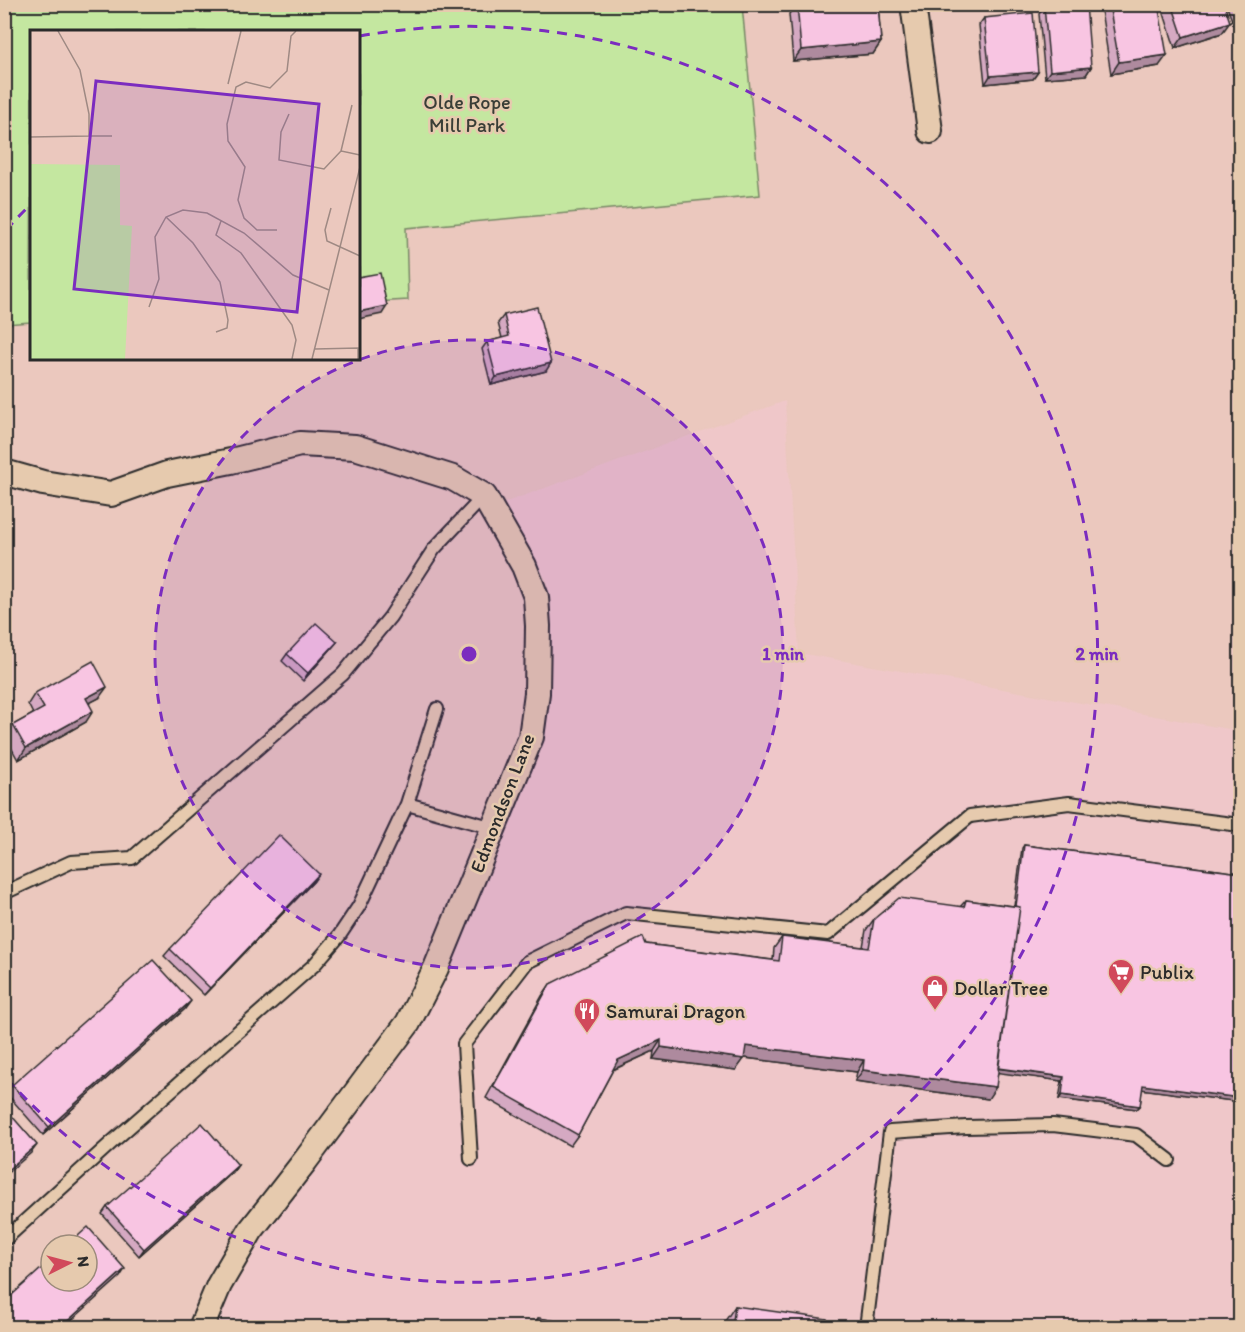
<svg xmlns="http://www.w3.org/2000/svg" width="1245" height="1332" viewBox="0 0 1245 1332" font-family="Itim,sans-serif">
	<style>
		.built { fill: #efc7c9 }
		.green { fill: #c4e7a0; stroke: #788966; stroke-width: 1.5 }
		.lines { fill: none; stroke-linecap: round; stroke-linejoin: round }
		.service-casing { stroke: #2b2b2b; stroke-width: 16 }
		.minor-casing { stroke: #2b2b2b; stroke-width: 28 }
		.service { stroke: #e6caae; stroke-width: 12 }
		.minor { stroke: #e6caae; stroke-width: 24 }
		.wall { fill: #d5a9c2; stroke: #2b2b2b; stroke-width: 1.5 }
		.shaded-wall { fill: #ae8a9e; stroke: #2b2b2b; stroke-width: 1.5 }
		.building { fill: #f8c5e2; stroke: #2b2b2b; stroke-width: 1.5 }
		.ring { fill: none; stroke: #7b2cbf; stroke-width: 3; stroke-dasharray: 10 8 }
		.labels { text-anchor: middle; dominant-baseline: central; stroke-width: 5; stroke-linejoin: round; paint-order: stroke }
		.park-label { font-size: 20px; fill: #3a3e37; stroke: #e6caae }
		.street-label { font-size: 20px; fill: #2b2b2b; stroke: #e6caae }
		.poi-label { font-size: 20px; fill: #2b2b2b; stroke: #e6caae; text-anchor: start }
		.inset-road { fill: none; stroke: #9e8983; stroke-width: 1.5 }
		.view { fill: #7b2cbf; fill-opacity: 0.15; stroke: #7b2cbf; stroke-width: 3 }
		.inset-edge { fill: none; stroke: #2b2b2b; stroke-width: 3 }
		.centre { fill: #7b2cbf; stroke: #e6caae; stroke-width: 3 }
		.ring-label { font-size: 18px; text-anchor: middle; font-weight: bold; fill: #7b2cbf; stroke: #e6caae; stroke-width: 5; stroke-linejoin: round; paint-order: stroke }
	</style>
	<rect width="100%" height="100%" fill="#ebc8be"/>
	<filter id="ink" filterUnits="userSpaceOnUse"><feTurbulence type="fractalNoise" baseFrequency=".0167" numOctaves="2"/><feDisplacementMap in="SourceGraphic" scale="12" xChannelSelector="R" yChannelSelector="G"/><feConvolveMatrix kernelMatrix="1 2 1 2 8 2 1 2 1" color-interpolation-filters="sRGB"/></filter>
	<g filter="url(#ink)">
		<path class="built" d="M785,401l14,252 441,78v596l-1029,1 81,-141 188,-300 68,-222 -1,-84 -46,-77z"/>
		<path class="green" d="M5,5h737l18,190 -354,33 2,72 -49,3 -1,-271h-326l-1,290 -26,2z"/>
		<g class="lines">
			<g class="service-casing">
				<path id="service" d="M407,804l30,-95
					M4,893l67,-31 61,-4 211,-184 47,-57 44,-68 50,-53
					M471,1159l-7,-115 63,-82 99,-49 202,21 142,-118 99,-13 171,22
					M4,1240l107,-97 203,-178 25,-29 20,-30 48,-102 87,24
					M866,1328l24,-196 76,-5 87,-2 83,10 33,25"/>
			</g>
			<g class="minor-casing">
				<path id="minor" d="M913,4l17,127
					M4,472l39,11 68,11 56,-20 64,-13 69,-17 55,3 98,31 31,18 40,70 12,31 2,29 -1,67 -6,44 -95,231 -28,55 -103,138 -54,69 -32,55 -18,43"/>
			</g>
			<use href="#service" class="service"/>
			<use href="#minor" class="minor"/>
		</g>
		<path class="wall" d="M796,4h82l3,38 -8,12 -80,7 -4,-47z
			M1100,4h58l1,62 -48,8z
			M1161,4h63l-2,29 -47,15z
			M1226,4h14v12l-8,4z
			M1044,6l47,61 -5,8 -41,3 -6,-64z
			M984,18l54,54 -5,7 -48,5 -6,-59z
			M504,315l42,56 -55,14 -9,-36 5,-7 15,-4 -4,-15z
			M337,642l-6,7 -28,32 -21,-20 5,-7z
			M35,693l64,5 -10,5 -3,19 -68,38 -13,-24 8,-11 20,-11 -5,-10z
			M1024,845l216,28v229l-98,-13 -2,17 -3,3 -78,-10 3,-18 -64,-9 -10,27 -133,-18 2,-9 -113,-14 -8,12 -83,-11 1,-8 -41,19 -35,65 -8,11 -84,-48 56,-102 8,-12 96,-40 127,16 1,-12 8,-11 81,10 3,-17 8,-11 86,-12 6,-7 48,6 8,-58z
			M314,881l-110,114 -40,-39 6,-7z
			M185,1009l-142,126 -37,-42 6,-8z
			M238,1165l-5,7 -94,84 -37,-42 5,-7z
			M735,1306l91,22h-102l1,-7z
			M538,1318l60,10h-67z"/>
		<path class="shaded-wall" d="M1240,11v5l-8,4 5,-8z
			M1230,22l-8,11 -47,15 8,-11z
			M881,42l-8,12 -80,7 8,-11z
			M1167,55l-8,11 -48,8 8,-12z
			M1091,67l-5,8 -41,3 5,-7z
			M1038,72l-5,7 -48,5 5,-8z
			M387,306l-5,8 -24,5v-7z
			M551,363l-5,8 -55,14 5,-8z
			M337,642l-6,7 -28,32 5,-8z
			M107,687l-8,11 -21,11 8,-11z
			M93,711l-7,11 -68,38 8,-12z
			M319,874l-5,7 -110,114 6,-7z
			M191,1001l-6,8 -142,126 6,-8z
			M661,1040l-7,11 -44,20 8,-11z
			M746,1046l118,14 -7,12 -119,-15z
			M661,1047l83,12 -8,11 -83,-11z
			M995,1068l69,9 -2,4 -69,-9z
			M863,1070l133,17 -8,12 -133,-18z
			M1143,1085l97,13v4l-100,-13z
			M1062,1095l78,11 -3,3 -78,-10z
			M37,1145l-6,8 -27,23v-3z
			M238,1165l-5,7 -94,84 5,-7z
			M125,1269l-5,8 -57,51h-3z"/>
		<path class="building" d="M797,4h81l3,38 -80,8z
			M1060,4h26l5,63 -41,4 -6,-65z
			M1109,4h49l9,51 -48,7z
			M1172,4h52l6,18 -47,15z
			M1234,4h6v7l-3,1z
			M1033,13l5,59 -48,4 -6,-58z
			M380,273l7,33 -29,6v-35z
			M537,307l14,56 -55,14 -9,-35 22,-6 -5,-21z
			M316,623l21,19 -29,31 -21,-19z
			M93,661l14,26 -21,11 7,13 -67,37 -13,-23 31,-17 -9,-15z
			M279,835l40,39 -109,114 -40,-39z
			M1024,845l216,28v225l-97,-13 -3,21 -78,-11 2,-18 -66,-9 22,-161 -4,-1z
			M899,898l65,9 2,-7 54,7 -24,180 -133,-17 1,-10 -118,-14 -2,13 -83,-12v-7l-43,20 -40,75 -85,-48 57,-103 93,-47 3,7 133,17 3,-24 87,11 5,-29z
			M153,960l38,41 -142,126 -37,-42z
			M4,1107l33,38 -33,28z
			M202,1123l36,42 -94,84 -37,-42z
			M88,1227l37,42 -65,59h-56v-26l47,-42v21h36v-36h-19z
			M735,1306l92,13 -1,9h-94z
			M538,1318l60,10h-62z"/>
	</g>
	<circle cx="469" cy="654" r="314" fill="#7b2cbf" fill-opacity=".12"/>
	<g class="ring">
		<circle cx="469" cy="654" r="314"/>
		<path d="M6 230A628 628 0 0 1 29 206M360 36A628 628 0 1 1 6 1078"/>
	</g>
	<defs>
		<g id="supermarket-pin" transform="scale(1.35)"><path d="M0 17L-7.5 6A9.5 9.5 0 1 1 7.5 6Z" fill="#d1495b" stroke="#e6caae"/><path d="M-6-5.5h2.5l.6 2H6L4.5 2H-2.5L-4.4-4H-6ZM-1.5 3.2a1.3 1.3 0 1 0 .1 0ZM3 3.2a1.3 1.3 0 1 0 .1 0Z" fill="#fff"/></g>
		<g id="shop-pin" transform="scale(1.35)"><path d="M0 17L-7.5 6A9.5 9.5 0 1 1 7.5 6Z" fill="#d1495b" stroke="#e6caae"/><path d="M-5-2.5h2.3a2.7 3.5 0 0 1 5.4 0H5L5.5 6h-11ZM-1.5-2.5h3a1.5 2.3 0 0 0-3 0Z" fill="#fff"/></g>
		<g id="restaurant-pin" transform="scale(1.35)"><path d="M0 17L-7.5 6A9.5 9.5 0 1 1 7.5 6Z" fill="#d1495b" stroke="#e6caae"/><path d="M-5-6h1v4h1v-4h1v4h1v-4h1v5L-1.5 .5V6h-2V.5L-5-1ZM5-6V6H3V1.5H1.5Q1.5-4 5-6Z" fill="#fff"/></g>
	</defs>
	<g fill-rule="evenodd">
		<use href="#supermarket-pin" x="1121" y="972"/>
		<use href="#shop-pin" x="935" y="988"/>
		<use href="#restaurant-pin" x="587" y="1011"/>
	</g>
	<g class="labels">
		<g class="park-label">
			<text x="467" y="102">Olde Rope<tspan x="467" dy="23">Mill Park</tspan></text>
		</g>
		<g class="street-label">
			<text transform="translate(502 803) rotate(-69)">Edmondson Lane</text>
		</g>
		<g class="poi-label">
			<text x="1140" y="972">Publix</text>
			<text x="954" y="988">Dollar Tree</text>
			<text x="606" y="1011">Samurai Dragon</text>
		</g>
	</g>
	<g transform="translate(30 30)">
		<rect width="330" height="330" fill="#ebc8be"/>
		<path d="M0,134l90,1v60l12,1 -7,133h-95z" fill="#c4e7a0"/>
		<path class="inset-road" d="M198,54l13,-53M322,75l-11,46 19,4M259,84l-8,18 -2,28 45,9 17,-18M59,106h23M0,107l59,-1v-22l-9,-44 -22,-39M301,178l-6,22 2,11 33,15M136,187l27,26 27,39 8,38 -1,8 -11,4M191,191l-5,14 25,18 51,72 4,15 -4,19M247,200h-20l-13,-12 -6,-18 7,-33 -17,-26 -1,-17 9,-37 10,-5 24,6 17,-17 4,-35 5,-5M119,277l10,-28 -4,-42 11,-20 17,-7 24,3 37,20 49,42 36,15M285,319l43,-1v11M282,329l48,-192"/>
		<path class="view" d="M66,51l223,23 -22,208 -223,-23z"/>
		<rect width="330" height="330" class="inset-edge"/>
	</g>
	<circle cx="469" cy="654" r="9" class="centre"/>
	<g class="ring-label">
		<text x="783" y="660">1 min</text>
		<text x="1097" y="660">2 min</text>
	</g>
	<rect width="1245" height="1332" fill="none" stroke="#e6caae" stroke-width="24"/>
	<rect x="12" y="12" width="1221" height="1308" fill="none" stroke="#2b2b2b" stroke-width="2" filter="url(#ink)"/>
	<g transform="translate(69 1263) rotate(84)"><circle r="28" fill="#e6caae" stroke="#9b8a7a" stroke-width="1.5"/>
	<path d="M0-4.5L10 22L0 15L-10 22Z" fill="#d1495b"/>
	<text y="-9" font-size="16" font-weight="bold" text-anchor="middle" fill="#2b2b2b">N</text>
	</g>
</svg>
